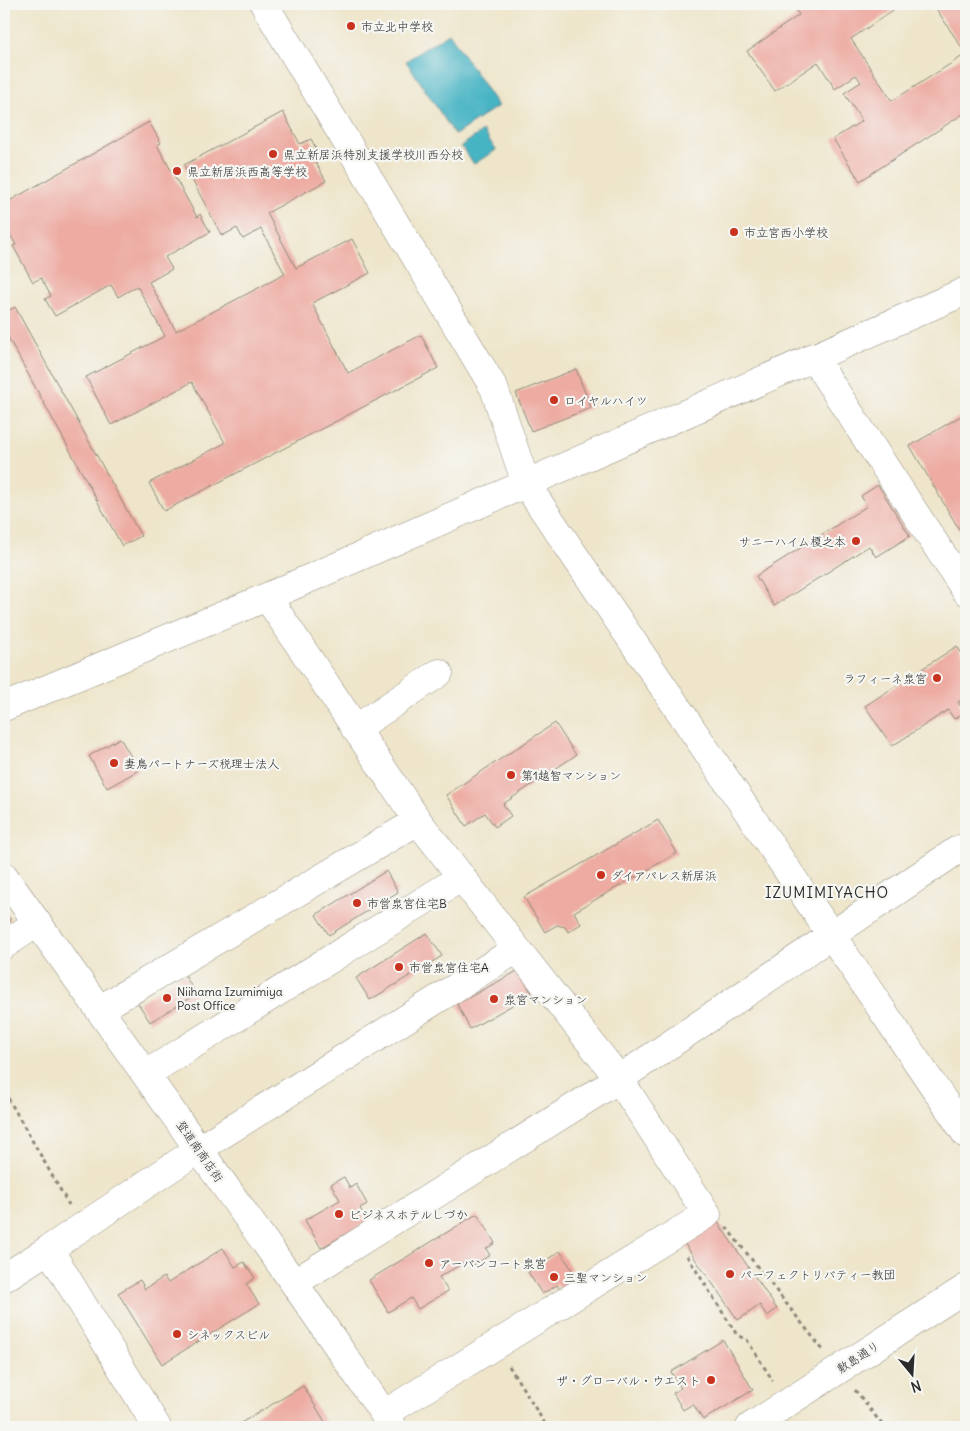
<svg xmlns="http://www.w3.org/2000/svg" width="970" height="1431" viewBox="0 0 970 1431" font-family="Delius,'Klee One',sans-serif">
	<style>
		.water { fill: #47b4c4; stroke: #397078 }
		.building { fill: #edaba2 }
		.lines { fill: none; stroke-linecap: round; stroke-linejoin: round }
		.street-casing { stroke: #8c887a; stroke-width: 29 }
		.secondary-casing { stroke: #8c887a; stroke-width: 29 }
		.path { stroke: #8c887a; stroke-width: 3; stroke-dasharray: 4 4; stroke-linecap: butt }
		.street { stroke: #fff; stroke-width: 28 }
		.secondary { stroke: #fff; stroke-width: 28 }
		.poi-dot { fill: #c8321e; stroke: #f6f6f2; stroke-width: 2 }
		.labels { text-anchor: middle; dominant-baseline: central; stroke-width: 4.5; stroke-linejoin: round; paint-order: stroke }
		.poi-label { font-size: 12px; fill: #2b2b2b; stroke: #f6f6f2; text-anchor: start }
		.street-label { font-size: 12px; fill: #2b2b2b; stroke: #f6f6f2 }
		.quarter-label { font-size: 15px; letter-spacing: 1px; fill: #2b2b2b; stroke: #f6f6f2 }
	</style>
	<rect width="100%" height="100%" fill="#f6f6f2"/>
	<filter id="ink" filterUnits="userSpaceOnUse"><feTurbulence type="fractalNoise" baseFrequency=".02" numOctaves="2"/><feDisplacementMap in="SourceGraphic" scale="10" xChannelSelector="R" yChannelSelector="G"/><feConvolveMatrix kernelMatrix="1 2 1 2 8 2 1 2 1" color-interpolation-filters="sRGB"/></filter>
	<filter id="wash" filterUnits="userSpaceOnUse"><feTurbulence type="fractalNoise" baseFrequency=".0096" numOctaves="4" result="noise"/><feDisplacementMap in="SourceGraphic" scale="20" xChannelSelector="R" yChannelSelector="G"/><feGaussianBlur stdDeviation="1.12" result="paint"/><feColorMatrix in="noise" values="0 0 0 0 0 0 0 0 0 0 0 0 0 0 0 0 0 1.4 0 .05"/><feComposite in="paint" operator="in"/></filter>
	<g filter="url(#wash)">
		<rect width="100%" height="100%" fill="#eee5ca"/>
		<path class="water" d="M449,33l49,73 -43,29 -49,-74z
			M483,131l13,19 -22,14 -13,-18z"/>
		<g id="blocks">
			<path class="building" d="M792,4h11l4,6 9,-6h86l-51,35 41,62 74,-47 -33,-50h33v108l-106,69 -27,-42 29,-18 -18,-28 17,-11 -5,-7 -21,14 -17,-27 -43,29 -28,-40 52,-36z
				M283,112l17,32 11,-5 10,19 -6,3 11,20 -59,32 29,55 56,-29 18,34 -58,30 36,70 73,-38 17,33 -274,143 -15,-28 76,-40 -33,-61 -81,43 -25,-48 79,-41 -28,-50 -19,11 -7,-12 -56,31 -10,-17 6,-3 -10,-18 -8,4 -20,-36 3,-1 -12,-21v-20l145,-82 12,21 -4,2 40,72 3,-3 10,18 -45,25 7,12 -23,13 27,49 109,-57 -24,-45 -18,10 -6,-11 -15,8 -38,-71z
				M15,307l126,229 -19,10 -118,-216v-17z
				M576,369l15,39 -60,23 -15,-38z
				M966,413v128l-56,-95z
				M878,485l32,51 -34,21 -7,-11 -95,60 -18,-30 111,-70 -6,-10z
				M957,646l9,14v37l-8,5 7,10 -11,7 -6,-9 -56,36 -27,-40z
				M555,723l21,32 -73,49 8,12 -16,11 -10,-14 -19,13 -20,-31z
				M120,738l19,32 -32,18 -18,-32z
				M658,820l19,33 -103,59 7,12 -13,8 -3,-5 -8,-2 -12,7 -21,-35z
				M386,871l12,21 -69,43 -13,-20z
				M6,914l5,6 -7,4v-9z
				M427,933l15,23 -72,44 -14,-22z
				M519,970l13,24 -62,35 -13,-25z
				M184,974l12,20 -46,28 -12,-19z
				M344,1177l6,11 6,-4 11,20 -7,4 7,14 -46,26 -16,-28 35,-20 -9,-16z
				M477,1214l18,29 -9,6 4,6 -16,10 -7,-4 -28,16 9,14 -30,18 -7,-11 -23,14 -19,-32z
				M717,1221l60,88 -10,7 -7,-11 -22,15 -54,-77z
				M223,1248l12,19 9,-5 11,16 -9,6 13,20 -97,60 -44,-71 22,-13 5,9 19,-12 4,6z
				M560,1251l20,31 -18,11 -5,-8 -15,9 -14,-22z
				M723,1340l30,50 -50,30 -10,-16 -10,6 -10,-17 8,-5 -10,-16z
				M303,1386l24,39 -5,2h-88z"/>
		</g>
	</g>
	<g filter="url(#ink)">
		<use href="#blocks" fill-opacity="0" stroke="#8c887a" stroke-width="1"/>
		<g class="lines">
			<g class="street-casing">
				<path id="street" d="M264,4l230,384 32,96 440,650
					M813,357l153,234
					M267,597l151,224 99,128
					M355,729l84,-56
					M4,945l33,-22
					M100,1009l318,-188
					M146,1074l316,-197
					M49,1249l150,-100 318,-200 102,130 88,135 -323,200
					M4,1278l45,-29 108,178
					M294,1283l325,-204 340,-230"/>
			</g>
			<g class="secondary-casing">
				<path id="secondary" d="M4,707l263,-110 699,-306
					M4,876l290,407 99,144
					M750,1427l216,-139"/>
			</g>
			<path class="path" d="M4,1091l65,114
				M726,1227l97,123
				M687,1256l50,79 10,5 26,41
				M509,1366l38,61
				M855,1390l29,37"/>
			<use href="#street" class="street"/>
			<use href="#secondary" class="secondary"/>
		</g>
	</g>
	<g class="poi-dot">
		<circle cx="351" cy="26" r="5"/>
		<circle cx="273" cy="154" r="5"/>
		<circle cx="177" cy="171" r="5"/>
		<circle cx="734" cy="232" r="5"/>
		<circle cx="554" cy="400" r="5"/>
		<circle cx="856" cy="541" r="5"/>
		<circle cx="937" cy="678" r="5"/>
		<circle cx="114" cy="763" r="5"/>
		<circle cx="511" cy="775" r="5"/>
		<circle cx="601" cy="875" r="5"/>
		<circle cx="357" cy="903" r="5"/>
		<circle cx="399" cy="967" r="5"/>
		<circle cx="167" cy="998" r="5"/>
		<circle cx="494" cy="999" r="5"/>
		<circle cx="339" cy="1214" r="5"/>
		<circle cx="429" cy="1263" r="5"/>
		<circle cx="730" cy="1274" r="5"/>
		<circle cx="554" cy="1277" r="5"/>
		<circle cx="177" cy="1334" r="5"/>
		<circle cx="711" cy="1380" r="5"/>
	</g>
	<g class="labels">
		<g class="poi-label">
			<text x="361" y="26">市立北中学校</text>
			<text x="283" y="154">県立新居浜特別支援学校川西分校</text>
			<text x="187" y="171">県立新居浜西高等学校</text>
			<text x="744" y="232">市立宮西小学校</text>
			<text x="564" y="400">ロイヤルハイツ</text>
			<text x="846" y="541" text-anchor="end">サニーハイム榎之本</text>
			<text x="927" y="678" text-anchor="end">ラフィーネ泉宮</text>
			<text x="124" y="763">妻鳥パートナーズ税理士法人</text>
			<text x="521" y="775">第1越智マンション</text>
			<text x="611" y="875">ダイアパレス新居浜</text>
			<text x="367" y="903">市営泉宮住宅B</text>
			<text x="409" y="967">市営泉宮住宅A</text>
			<text x="177" y="991">Niihama Izumimiya<tspan x="177" dy="14">Post Office</tspan></text>
			<text x="504" y="999">泉宮マンション</text>
			<text x="349" y="1214">ビジネスホテルしづか</text>
			<text x="439" y="1263">アーバンコート泉宮</text>
			<text x="740" y="1274">パーフェクトリバティー教団</text>
			<text x="564" y="1277">三聖マンション</text>
			<text x="187" y="1334">シネックスビル</text>
			<text x="701" y="1380" text-anchor="end">ザ・グローバル・ウエスト</text>
		</g>
		<g class="street-label">
			<text transform="translate(200 1151) rotate(55)">登道南商店街</text>
			<text transform="translate(858 1357) rotate(-33)">敷島通り</text>
		</g>
		<g class="quarter-label">
			<text x="827" y="892">IZUMIMIYACHO</text>
		</g>
	</g>
	<rect width="970" height="1431" fill="none" stroke="#f6f6f2" stroke-width="20"/>
	<g transform="translate(912 1374) rotate(162)" stroke="#f6f6f2" stroke-width="4" paint-order="stroke">
	<path d="M0-4L9 19L0 12L-9 19Z" fill="#2b2b2b"/>
	<text y="-8" font-size="14" font-weight="bold" text-anchor="middle" fill="#2b2b2b">N</text>
	</g>
</svg>
